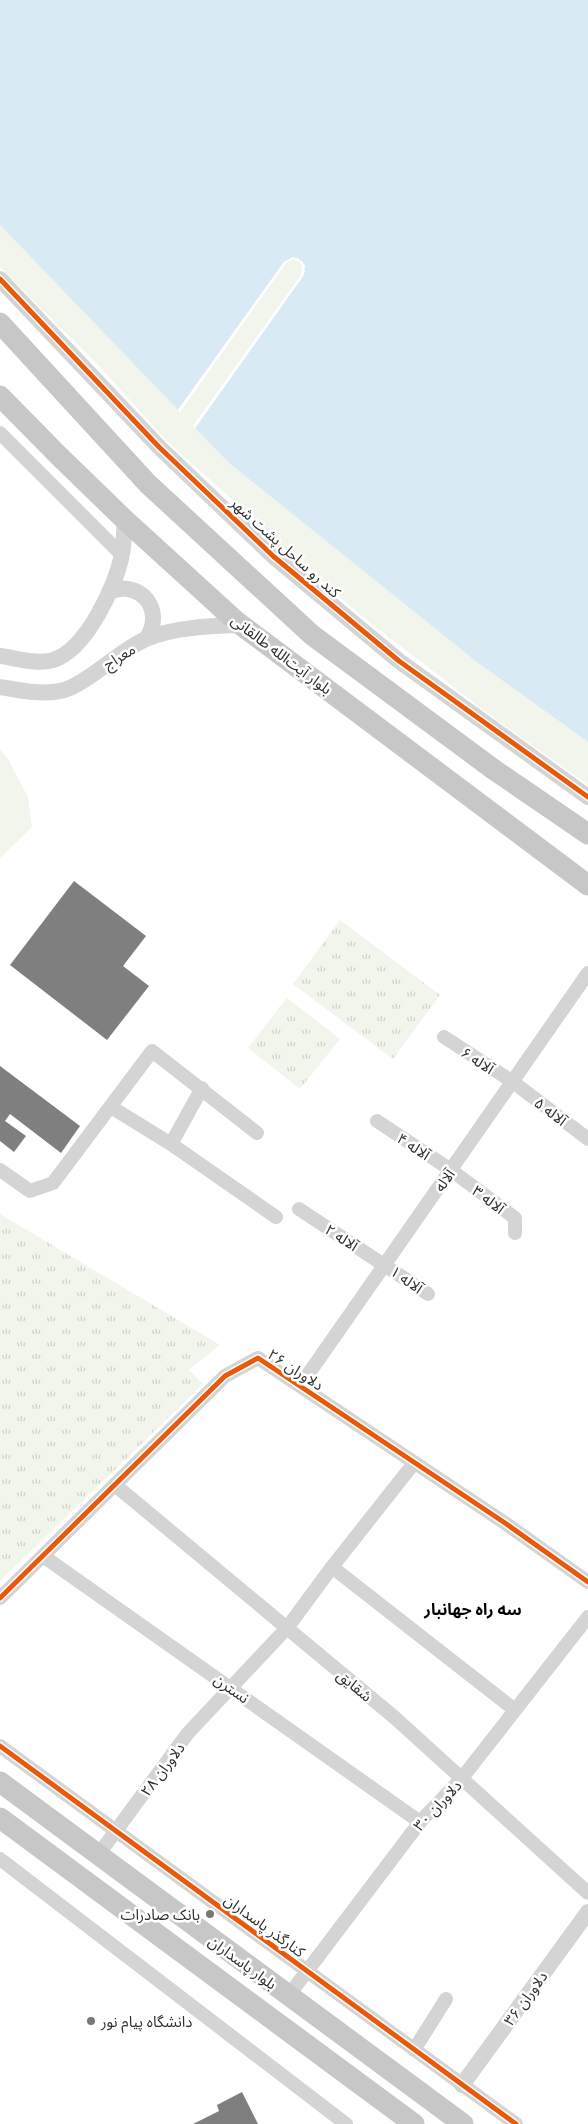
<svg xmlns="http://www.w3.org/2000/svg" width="588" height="2124" viewBox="0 0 588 2124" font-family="'Golos Text','Noto Sans Arabic',sans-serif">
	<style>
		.grass { fill: url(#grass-tufts) }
		.green { fill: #f1f5ec }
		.water { fill: #d8eaf3 }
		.pier { fill: #fff }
		.building { fill: #7f7f7f }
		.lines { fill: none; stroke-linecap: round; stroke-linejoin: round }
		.minor { stroke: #d4d4d4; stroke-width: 14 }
		.tertiary { stroke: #d4d4d4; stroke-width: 16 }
		.primary { stroke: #c7c7c7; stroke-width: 21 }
		.cycleway-casing { stroke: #fff; stroke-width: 8 }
		.cycleway { stroke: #e8590c; stroke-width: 5 }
		.poi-dot { fill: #787878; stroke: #fff; stroke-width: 2 }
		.labels { text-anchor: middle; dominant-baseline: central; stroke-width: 5; stroke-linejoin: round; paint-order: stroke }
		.street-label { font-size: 15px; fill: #2f2f2f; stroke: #fff }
		.poi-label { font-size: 15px; fill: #2f2f2f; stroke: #fff; text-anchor: end }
		.neighbourhood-label { font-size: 16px; font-weight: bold; fill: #000; stroke: #fff }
	</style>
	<defs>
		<pattern id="grass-tufts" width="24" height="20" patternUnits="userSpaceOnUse" patternTransform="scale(1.25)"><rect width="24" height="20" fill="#f1f5ec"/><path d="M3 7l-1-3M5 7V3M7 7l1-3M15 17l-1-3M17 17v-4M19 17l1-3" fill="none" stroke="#cfd2cb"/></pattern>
	</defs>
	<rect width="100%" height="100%" fill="#fff"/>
	<path class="grass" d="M340,920l100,75 -47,64 -100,-75z
		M287,998l53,41 -40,50 -52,-41z
		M0,1214l220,131 -31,25 14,14 -203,197z"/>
	<path class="green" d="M0,225l178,185 106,-148 4,-4 14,3 1,15 -108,152 34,35 249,200 110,79v43l-94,-67 -135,-104 -192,-173 -68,-75 -99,-99z
		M0,749l8,10 20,38 4,30 -32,31z"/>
	<path class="water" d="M0,0h588v742l-110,-79 -249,-200 -34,-35 108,-152 2,-5 -7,-13 -14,4 -106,148 -178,-185z"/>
	<path class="pier" d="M293,257l9,4 3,5 -2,10 -108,152 -2,-2 108,-151 1,-9 -2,-4 -7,-3 -7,4 -106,149 -2,-2 106,-148z"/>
	<path class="building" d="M74,881l72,55 -23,30 26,20 -42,54 -97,-75z
		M0,1066l80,60 -19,27 -51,-39 -5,7 21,15 -12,16 -14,-11z
		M242,2092l16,32h-65l26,-13 -2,-6z"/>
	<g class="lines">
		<path class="minor" d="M0,433l122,122
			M444,1037l69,45 75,57
			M111,1107l60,37 105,73
			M377,1121l74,49 64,48v15
			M171,1144l31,-56
			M0,1170l30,21 23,-8 99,-132 105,82
			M299,1209l129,85
			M300,1386l288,-413
			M414,1463l-82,104 183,143
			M115,1485l279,232 194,176
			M43,1556l377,266
			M0,1598l225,-222 33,-18 247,165 83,59
			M0,1746l516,378
			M98,1855l90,-122 99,-105 45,-61
			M0,1859l346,265
			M289,1995l131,-173 42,-44 126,-161
			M414,2050l32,-51"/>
		<path class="tertiary" d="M0,279l159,168 114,109 126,105 189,136
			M109,592c31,-13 56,17 38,46
			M0,656c16,2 38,9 53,4 33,-10 63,-74 69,-106 2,-11 2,-23 3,-34
			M0,687c22,4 52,10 72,0 27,-13 47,-36 74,-48 27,-12 67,-13 95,-14
			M462,2085l126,-173"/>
		<path class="primary" d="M0,323l148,161 164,151 181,134 95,65
			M0,396l59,60 66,64 112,102 351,263
			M0,1782l463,342
			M0,1818l414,306"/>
		<g class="cycleway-casing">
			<path id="cycleway" d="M0,279l159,168 114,109 126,105 189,136
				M0,1598l225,-222 33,-18 247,165 83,59
				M0,1746l516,378"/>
		</g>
		<use href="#cycleway" class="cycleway"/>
	</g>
	<g class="poi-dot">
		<circle cx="210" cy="1914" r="5"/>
		<circle cx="91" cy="2021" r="5"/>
	</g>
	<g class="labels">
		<g class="street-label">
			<text transform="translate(286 547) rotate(42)">کند رو ساحل پشت شهر</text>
			<text transform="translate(282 654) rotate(37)">بلوار آیت‌الله طالقانی</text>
			<text transform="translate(119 656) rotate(-32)">معراج</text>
			<text transform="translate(478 1060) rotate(33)">آلاله ۶</text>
			<text transform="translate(551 1111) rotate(37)">آلاله ۵</text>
			<text transform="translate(414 1146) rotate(33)">آلاله ۴</text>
			<text transform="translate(444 1180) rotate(-55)">آلاله</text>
			<text transform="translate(489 1199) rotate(37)">آلاله ۳</text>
			<text transform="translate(342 1237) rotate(33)">آلاله ۲</text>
			<text transform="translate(407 1279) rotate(35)">آلاله ۱</text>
			<text transform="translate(296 1369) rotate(33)">دلاوران ۲۶</text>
			<text transform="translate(355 1685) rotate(40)">شقایق</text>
			<text transform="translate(232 1688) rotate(35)">نسترن</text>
			<text transform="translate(162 1769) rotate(-53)">دلاوران ۲۸</text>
			<text transform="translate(437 1805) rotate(-47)">دلاوران ۳۰</text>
			<text transform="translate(265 1925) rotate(36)">کنارگذر پاسداران</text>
			<text transform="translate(243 1962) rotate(36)">بلوار پاسداران</text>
			<text transform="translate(525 1998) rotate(-54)">دلاوران ۳۶</text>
		</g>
		<g class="poi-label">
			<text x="200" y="1914">بانک صادرات</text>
			<text x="101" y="2021" text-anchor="start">دانشگاه پیام نور</text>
		</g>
		<g class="neighbourhood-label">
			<text x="473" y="1609">سه راه جهانبار</text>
		</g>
	</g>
</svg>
